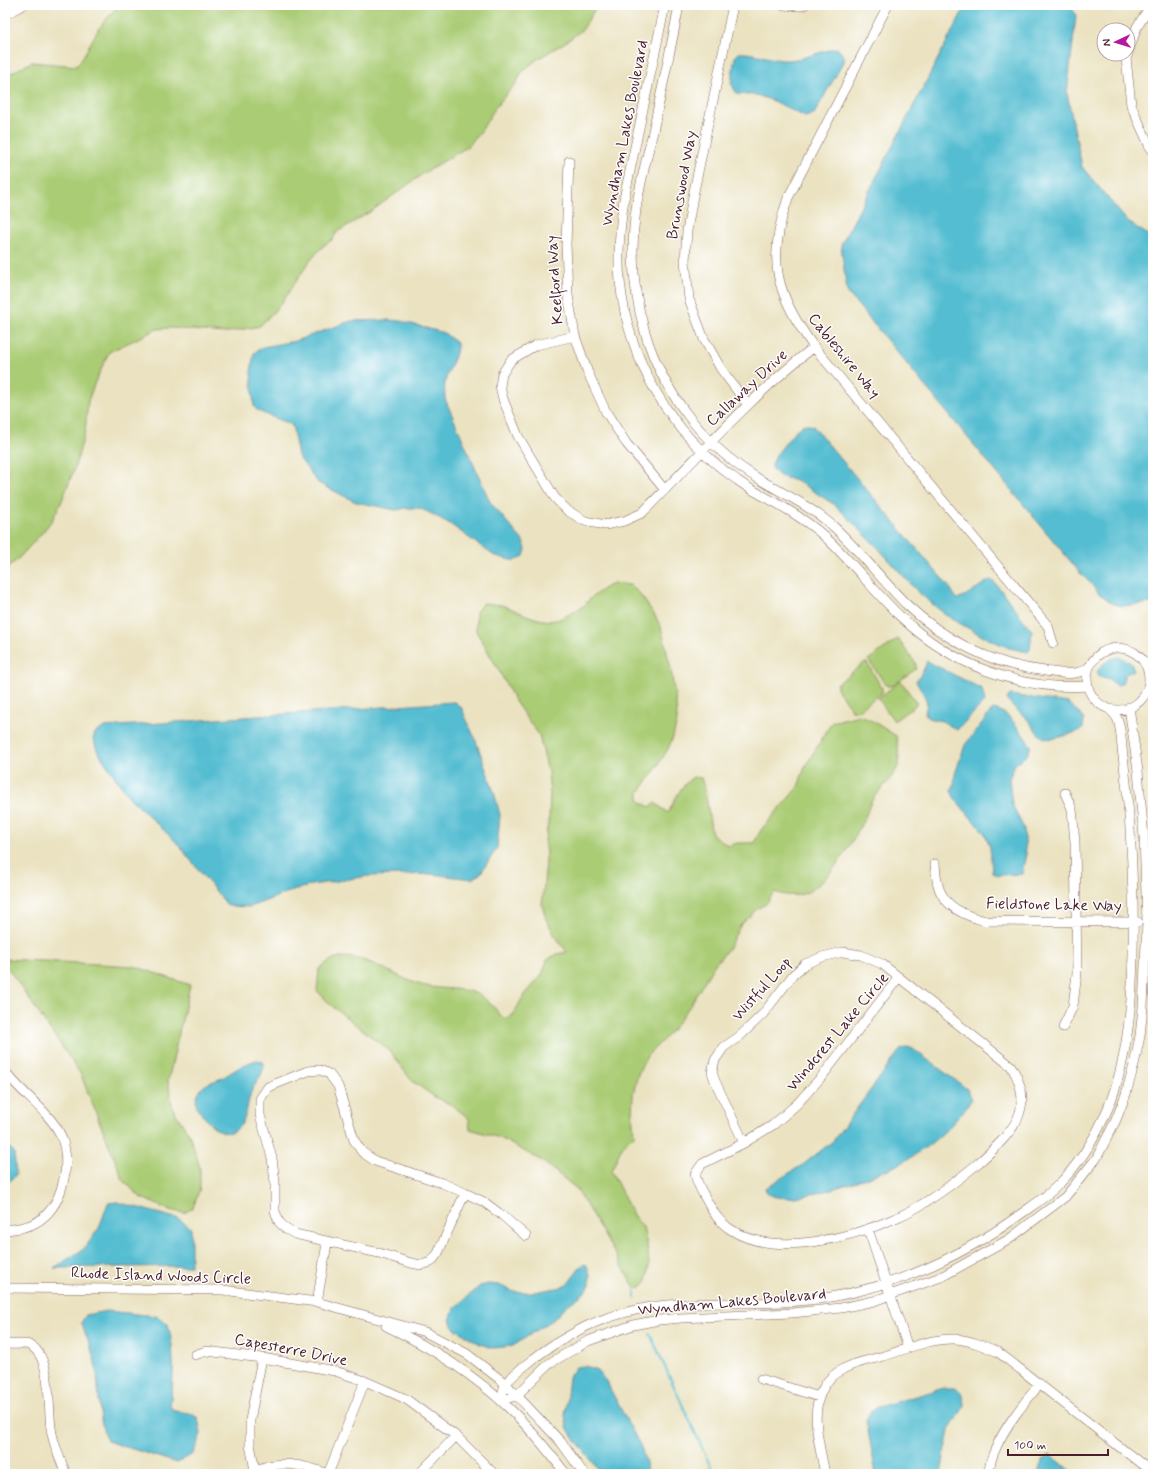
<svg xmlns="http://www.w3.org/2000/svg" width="1158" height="1479" viewBox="0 0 1158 1479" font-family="Mynerve,sans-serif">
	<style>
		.green { fill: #aacc75; stroke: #7a7650 }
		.water { fill: #54bdd1; stroke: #4f6e7e }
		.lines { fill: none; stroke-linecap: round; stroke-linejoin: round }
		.stream { stroke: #54bdd1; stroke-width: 2 }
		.minor-casing { stroke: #82635f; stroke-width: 10 }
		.minor { stroke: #fff; stroke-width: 9 }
		.labels { text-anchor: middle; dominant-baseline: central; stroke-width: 3; stroke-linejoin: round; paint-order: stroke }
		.street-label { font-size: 16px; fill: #4a1f2b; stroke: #fff }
	</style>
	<rect width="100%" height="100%" fill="#fff"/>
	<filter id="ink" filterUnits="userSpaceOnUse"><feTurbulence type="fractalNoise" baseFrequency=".025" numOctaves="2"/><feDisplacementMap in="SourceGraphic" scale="8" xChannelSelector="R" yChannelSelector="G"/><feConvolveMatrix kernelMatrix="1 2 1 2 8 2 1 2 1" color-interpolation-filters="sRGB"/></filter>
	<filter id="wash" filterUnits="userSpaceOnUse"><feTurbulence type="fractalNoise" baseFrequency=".012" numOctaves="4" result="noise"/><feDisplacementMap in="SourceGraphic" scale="16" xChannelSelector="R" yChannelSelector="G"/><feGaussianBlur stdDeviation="0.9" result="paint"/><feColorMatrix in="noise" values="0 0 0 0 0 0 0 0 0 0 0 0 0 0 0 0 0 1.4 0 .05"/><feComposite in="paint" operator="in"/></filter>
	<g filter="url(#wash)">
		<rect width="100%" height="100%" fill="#eae2c0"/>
		<path class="green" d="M119,5h478l-14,24 -16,12 -31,19 -14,12 -5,10 -23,27 -13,22 -14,16 -43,26 -51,37 -36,22 -5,8 -9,6 -14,16 -28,42 -21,22 -36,7 -53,-5 -14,1 -48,23 -14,30 -7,19 -3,31 -10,35 -14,36 -9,17 -10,13 -26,28 -11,8v-493l27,-14 44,4c9,-10 11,-18 18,-29 6,-12 16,-22 25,-32z
			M614,583l16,2 9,8 15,21 7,13 10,42 5,35 1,16 -4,17 -5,12 -16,26 -13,17v7l3,4 8,4 5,-4 13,10c7,-13 12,-27 25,-36l8,1c7,18 7,37 11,56l16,12 9,-3h17l7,-13 37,-43 7,-20 27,-45 27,-7 12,5 25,16c2,11 4,20 2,30 -2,9 -20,25 -26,34 -3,5 -4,12 -7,17 -11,23 -40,75 -67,78 -9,1 -15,0 -24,-3l-8,12 -9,5 -17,17 -12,23 -13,15 -26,43 -19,26 -23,23 -9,18 -5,20 -1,19 2,22 -12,12 -11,24 22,44 10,12 5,23 1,15 -2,16 -7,7h-5l-58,-99 -35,-28 -42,-23 -30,-9 -1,-10 -4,-4 -15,-11 -14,-6 -25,-18 -21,-29 -57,-44 -16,-16 2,-22c7,-5 15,-13 24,-12 30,0 55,23 83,29 17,4 36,1 51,8 11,5 20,17 27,25l9,-4 10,-18 19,-22 5,-15 10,-6 10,-2 -12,-16 -9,-17 -4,-14 4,-44 -1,-21 4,-22 1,-24 -2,-22 -9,-37 -23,-32 -19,-36 -21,-36v-19l7,-9c6,1 13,1 18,2 22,6 43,24 65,11 6,-3 13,-7 19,-11 2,-2 3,-5 6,-7 7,-6 15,-11 23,-15z
			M898,639l18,25v5l-24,17h-5l-19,-26z
			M864,663h3l15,25v5l-25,18 -5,-1 -15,-21v-5z
			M901,681l16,23 -23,17 -16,-23z
			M5,959l129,7 56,19 -22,96 5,28 17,27 10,32v20l-7,20 -9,5 -15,-3 -29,-13 -17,-17 -43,-107 -75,-109z"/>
		<path class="water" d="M966,5h105l5,11 -9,77 15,74 46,55 25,16v365l-32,3 -7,-2 -16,-11 -6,-8 -11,-11 -234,-282 -6,-47z
			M837,48l8,9 -5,11 -26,46 -9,3 -31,-16 -18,-6 -19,-1 -6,-11 4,-26 4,-4c17,-1 33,8 50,7 16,-1 32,-9 48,-12z
			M388,320l13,1 43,12 13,10c1,15 -10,26 -12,40 -1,5 0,11 0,16l45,103 33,39 3,8 -2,7 -8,4h-6l-17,-5 -43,-31 -18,-10 -13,-6h-13l-10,2 -40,-8 -38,-19 -20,-27 -6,-31 -34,-14 -4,-4 -3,-35 3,-19 9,-6 32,-6 56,-20z
			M804,424l9,2 5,6 132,156 7,11c13,-4 22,-14 34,-19l6,5 35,46 -2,19 -2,2 -19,-4 -27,-12 -35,-20 -30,-25 -38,-42 -44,-44 -36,-23 -19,-6 -7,-6 -1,-5 4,-10 19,-24z
			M1120,657l10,5 4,7 -2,3 -7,2 -3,10 -6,1 -8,-7 -9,-1 -2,-4c4,-10 12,-15 23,-16z
			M927,661l55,28 3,12 -28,29 -15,-9 -14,-3 -3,-4c0,-3 1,-6 2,-9 0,-9 -8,-16 -11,-24l8,-12z
			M1010,695l58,8 16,15 -1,11c-9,4 -33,14 -42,7 -6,-4 -9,-12 -14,-17 -8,-8 -14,-11 -20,-20z
			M454,702l7,5 15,34 18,51 6,23 -3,33 -17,26 -8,5 -41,-5 -63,2 -56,9 -26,8 -36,14 -22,-1 -52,-64 -48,-46 -30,-44 -5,-13 2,-6 10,-6z
			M993,709c17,2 28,24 38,37l-4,9 -12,9 -6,15 3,25 12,25 2,25 -4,20 -25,1 -5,-3 -2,-25 -5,-13 -30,-35 -4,-8 3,-5 1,-12 10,-29z
			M908,1047l5,2 54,40 5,10c-17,26 -42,48 -69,63 -17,10 -132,55 -138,26l39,-24 29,-23 67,-91z
			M257,1060l6,2c4,10 -10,22 -13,33 -3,10 -3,26 -13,34 -12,9 -23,-1 -31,-10 -3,-3 -7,-8 -9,-12 -2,-6 0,-13 3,-17 6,-8 17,-9 24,-13 11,-7 21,-14 33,-17z
			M5,1143l9,9 2,23 -6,6h-5z
			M117,1202l62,17 12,9v38l-137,2 31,-20 14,-20 9,-25z
			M584,1264l3,1 3,10v10l-7,9 -17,12 -12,13 -41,27 -20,2 -13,-4 -26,-16 -4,-8 4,-11 26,-23 8,-2 11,1 15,7h20l29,-5 8,-7 8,-12z
			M106,1311l50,5 12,8c7,27 6,55 2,82l4,5 16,2 8,5 3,16 -8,20 -16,9 -70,-22c-10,-23 -7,-49 -11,-74 -3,-15 -9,-30 -15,-44l5,-8z
			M585,1366l10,3 11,12 35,66 5,16 1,11h-45l-31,-40 -4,-7 -2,-12 4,-38 7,-10z
			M944,1388h12l7,7 1,12 -15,23 -8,44h-65l-10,-54 4,-8 8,-5z
			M1050,1455l10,7 14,12h-35l3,-13z"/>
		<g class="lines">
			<path class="stream" d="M635,1298v-10
				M650,1334l64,140"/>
		</g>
	</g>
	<g filter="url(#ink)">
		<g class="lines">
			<g class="minor-casing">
				<path id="minor" d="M665,5l-41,194c-4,27 -7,55 -4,82 8,80 51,153 117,199 16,12 34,19 51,30 13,8 25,16 36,26 28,25 50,56 77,81 49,47 119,74 187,69
					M679,5c-8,44 -18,88 -27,131 -6,24 -12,49 -16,73 -6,42 -3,83 9,123 18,61 60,115 114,147 25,15 51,27 74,47 26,24 48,53 73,78 38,36 86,61 139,67 15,2 32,6 44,-4
					M733,5l-40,191 -6,35 -2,30 4,38 15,40 17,30 27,36
					M783,5l16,1 5,-1
					M888,5l-100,193c-22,62 -12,97 26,149l234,279 5,17
					M5,15l18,-10
					M1128,53l9,-26 14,-22
					M1128,54l-2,4 5,47 18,40 4,6
					M569,161l-3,83 2,51 7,41 13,37 18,39 20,31 39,47
					M575,336l-39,9 -25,15 -9,14 -2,12 3,13 15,37 37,62 13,13 17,10 20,4 19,-4 18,-8c56,-56 109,-117 172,-166
					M1087 679a31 31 0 1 1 62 0a31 31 0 1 1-62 0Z
					M935,864c1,10 1,20 6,29 8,16 28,24 45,28l152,1
					M1063,1027l10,-21 4,-33 -2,-131 -3,-33 -7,-16
					M320,1070l9,4 9,12 16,54 8,12 13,9 67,22 23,10 -27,60 -7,9 -10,3 -10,-2 -32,-10 -84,-19 -9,-5 -7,-7 -4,-11v-29l-3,-24 -12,-43v-16l8,-12 40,-16z
					M5,1071c15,21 46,42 56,65 11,28 2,72 -26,87 -9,5 -20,6 -30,7
					M744,1143l-29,-62 -3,-9 3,-12 9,-13 16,-11 23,-22 30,-39 12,-11 17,-7 21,-5 18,3 21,9 129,102c8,13 14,30 9,46 -5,19 -29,40 -44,53 -24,20 -49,39 -78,52 -44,20 -124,42 -168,12 -11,-7 -17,-17 -23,-28 -5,-9 -10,-17 -12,-27l7,-10 42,-21 29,-18 24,-21 26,-29 76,-98
					M465,1193l19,9 19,14 23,20
					M868,1229l40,119
					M5,1288l218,2 94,12 108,30 42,22 39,30 55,58 23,32
					M317,1302l10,-59
					M386,1326c45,21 88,49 124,83 21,20 39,43 56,65
					M5,1344c6,1 20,-1 24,1 23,9 19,62 22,83 2,16 9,31 15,46
					M195,1355l11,-4 56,7 73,13 30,10 41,18 50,37 38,38
					M761,1379l58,18
					M501,1401l16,-6 33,-32 38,-22 45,-16 26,-5 22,-2 111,-5 49,-5 33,-7 16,-6 51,-18 67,-37 57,-43 31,-38 20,-39 10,-26 8,-29 6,-29 3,-29 4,-85 -3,-85 -6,-66 -9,-64
					M501,1401c1,-5 2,-11 4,-16 6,-10 37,-33 48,-40 11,-6 22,-13 34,-19 24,-11 55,-19 81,-21 54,-4 110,1 163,-8 70,-12 137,-44 194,-86 10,-7 22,-15 31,-24 23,-22 40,-50 52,-79 26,-62 26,-145 25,-211 -1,-47 -4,-94 -10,-141 -2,-12 -1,-27 -6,-38 -3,-5 -4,-5 -8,-9
					M255,1470l-5,-25v-25l12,-62
					M249,1474c25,-16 53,-10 79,0
					M328,1474l37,-93
					M419,1474l37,-38
					M825,1474c-5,-28 -17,-64 0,-89 4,-7 11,-12 18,-16 13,-7 27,-9 41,-13 22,-7 47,-18 71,-17 15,1 29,7 43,13l155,121
					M988,1474c2,-8 3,-16 7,-24 10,-24 28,-46 45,-66"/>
			</g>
			<use href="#minor" class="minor"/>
		</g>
	</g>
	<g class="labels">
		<g class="street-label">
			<text transform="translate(625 133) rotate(-79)">Wyndham Lakes Boulevard</text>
			<text transform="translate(682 185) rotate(-80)">Brunswood Way</text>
			<text transform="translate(555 280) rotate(-94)">Keelford Way</text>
			<text transform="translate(844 356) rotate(51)">Cableshire Way</text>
			<text transform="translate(747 388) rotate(-43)">Callaway Drive</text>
			<text transform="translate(1054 905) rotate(1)">Fieldstone Lake Way</text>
			<text transform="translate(762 989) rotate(-48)">Wistful Loop</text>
			<text transform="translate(838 1032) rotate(-50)">Windcrest Lake Circle</text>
			<text transform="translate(161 1276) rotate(2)">Rhode Island Woods Circle</text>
			<text transform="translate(732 1302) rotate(-5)">Wyndham Lakes Boulevard</text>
			<text transform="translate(291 1350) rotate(11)">Capesterre Drive</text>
		</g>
	</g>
	<rect width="1158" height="1479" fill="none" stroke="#fff" stroke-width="20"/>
	<g transform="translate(1116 42) rotate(266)"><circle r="19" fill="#ffffff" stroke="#b7a5aa"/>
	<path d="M0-3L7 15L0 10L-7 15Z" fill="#b5179e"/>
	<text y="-6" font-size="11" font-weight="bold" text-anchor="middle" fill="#4a1f2b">N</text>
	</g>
	<path d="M1008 1449v6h100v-6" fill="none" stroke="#4a1f2b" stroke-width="2"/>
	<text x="1014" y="1449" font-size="12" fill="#4a1f2b" stroke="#ffffff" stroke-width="3" paint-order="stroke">100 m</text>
</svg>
